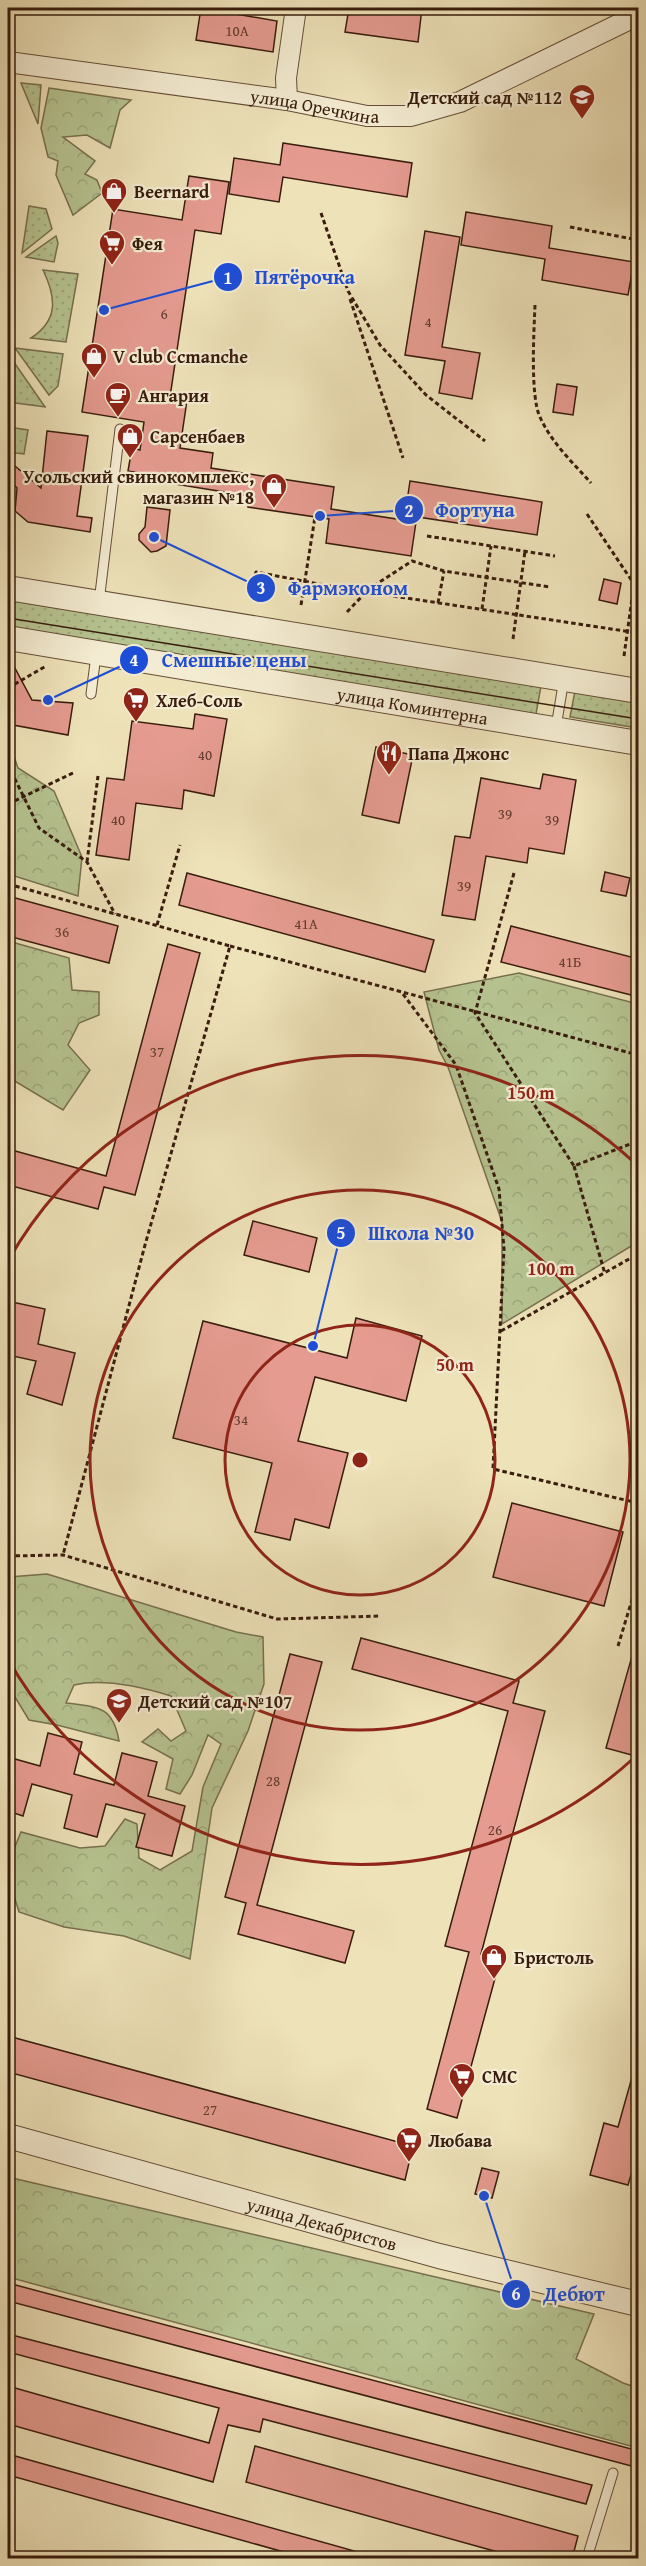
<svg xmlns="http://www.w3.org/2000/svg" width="646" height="2566" viewBox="0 0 646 2566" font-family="'Gentium Book Plus',serif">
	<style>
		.grass { fill: url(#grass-dots); stroke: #77704f; stroke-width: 1.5 }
		.forest { fill: url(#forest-crowns); stroke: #77704f; stroke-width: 1.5 }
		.building { fill: #e59b90; stroke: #381c0d; stroke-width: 1.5 }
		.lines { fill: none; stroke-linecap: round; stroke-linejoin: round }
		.service-casing { stroke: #664e38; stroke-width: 11 }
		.minor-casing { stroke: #664e38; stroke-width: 22 }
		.tertiary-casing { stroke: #664e38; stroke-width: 26 }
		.path { stroke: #381c0d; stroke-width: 3; stroke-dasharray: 4.5 3; stroke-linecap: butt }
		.service { stroke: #f4ecd2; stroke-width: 9 }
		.minor { stroke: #f4ecd2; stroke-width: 20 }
		.tertiary { stroke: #f4ecd2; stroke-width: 24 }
		.tram { stroke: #381c0d; stroke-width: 1.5 }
		.ring { fill: none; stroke: #8f2418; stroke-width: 3 }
		.labels { text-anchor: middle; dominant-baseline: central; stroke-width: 4.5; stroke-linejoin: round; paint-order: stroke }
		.number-label { font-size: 15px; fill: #633c2e }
		.poi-label { font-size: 18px; font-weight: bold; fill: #381c0d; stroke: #f4ecd2; text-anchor: start }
		.street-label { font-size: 18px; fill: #381c0d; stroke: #f4ecd2 }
		.centre { fill: #8f2418; stroke: #f4ecd2; stroke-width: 3 }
		.ring-label { font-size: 18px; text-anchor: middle; font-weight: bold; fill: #8f2418; stroke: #f4ecd2; stroke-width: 4.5; stroke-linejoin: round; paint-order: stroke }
		.leader { fill: none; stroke: #1d4ed8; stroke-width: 2 }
		.callout-dot { fill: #1d4ed8; stroke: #f4ecd2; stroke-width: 2 }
		.mark-label { font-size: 18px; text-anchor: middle; font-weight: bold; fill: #fff }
		.callout-label { font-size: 20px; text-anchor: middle; font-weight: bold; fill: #1d4ed8; stroke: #f4ecd2; stroke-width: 4.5; stroke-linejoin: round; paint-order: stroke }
	</style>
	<defs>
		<pattern id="grass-dots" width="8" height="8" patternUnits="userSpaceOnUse" patternTransform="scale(1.5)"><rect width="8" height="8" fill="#b6c491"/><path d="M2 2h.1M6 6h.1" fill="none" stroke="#9da87c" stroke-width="1.8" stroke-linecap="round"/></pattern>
		<pattern id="forest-crowns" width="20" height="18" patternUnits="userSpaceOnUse" patternTransform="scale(1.5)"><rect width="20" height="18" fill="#b6c491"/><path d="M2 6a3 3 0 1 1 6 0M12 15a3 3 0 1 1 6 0" fill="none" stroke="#9da87c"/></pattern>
	</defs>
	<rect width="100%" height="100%" fill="#eee2b9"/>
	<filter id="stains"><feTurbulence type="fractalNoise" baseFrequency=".00333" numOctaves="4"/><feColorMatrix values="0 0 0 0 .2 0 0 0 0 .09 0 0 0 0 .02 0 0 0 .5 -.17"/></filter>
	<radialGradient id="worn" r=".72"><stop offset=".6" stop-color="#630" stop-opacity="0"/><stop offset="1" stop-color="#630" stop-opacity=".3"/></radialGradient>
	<path class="grass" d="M21,83l20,2 -3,39z
		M29,206l17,3 6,20 -30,24z
		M56,236l2,7 -4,19 -28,-5z
		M43,270l35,4 -12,68 -35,-4c28,-18 25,-41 12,-68z
		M15,348l48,6 -5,32 -9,9z
		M9,355l36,52h1l-38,-5z
		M8,427l20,3 -4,24 -16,-2z
		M8,600l533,86 -5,28 -528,-85z
		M575,691l63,10v27l-68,-11z"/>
	<path class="forest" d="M49,88l82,12 -11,10 -10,38 -23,-13 -24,2 32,24 -10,13 12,6 5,13 -29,22 -17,-40 2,-14 -10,-4 -7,-29z
		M8,739l10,29 36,23 28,66 -4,39 -70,-22z
		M8,941l61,17 3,32 27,2v23l-20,8 -11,22 22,25 -27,40 -55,-33z
		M519,973l119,31v238l-136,82v-102l-54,-155 -9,-17 -15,-58z
		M47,1574l189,58 27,5 1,47 -16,47 -36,77 -22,151 -66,-23 -60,-9 -45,-15 -11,-35v-13l13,-32 59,16 25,-2 20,-27 12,5 2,34 21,12 32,-19 11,-64 18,-43 -13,-9 -16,40 -12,19 -14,-5 7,-30 -31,-17 16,-13 13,12 15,-10 -15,-35c-29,-9 -67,-18 -97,-11l-8,18c32,4 47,3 53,38l-62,-16 -28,-5 -14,-23 -7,18 1,-138z
		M8,2177l586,137 -18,45 47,24 15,5v60l-630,-171z"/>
	<path class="building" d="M201,8l76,13 -4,31 -77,-12z
		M349,8h73l-4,34 -73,-10z
		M283,143l129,20 -5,34 -124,-20 -4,25 -50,-8 5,-36 46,7z
		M189,176l40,6 -8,52 -26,-4 -25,167 17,3 -7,48 33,5 -2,15 123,19 -3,22 85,13 -5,34 -85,-13 3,-24 -81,-12 1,-11 -93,-15 1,-5 -29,-5 4,-23 8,2 4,-28 -62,-10 31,-203 69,11z
		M466,212l86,14 -3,22 85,14 -6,33 -86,-15 3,-21 -84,-14z
		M425,231l35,6 -18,110 38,6 -8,46 -33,-6 6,-32 -40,-6z
		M557,384l20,3 -4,28 -20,-3z
		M47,431l41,5 -11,80 15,2 -2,14 -62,-10 -13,-11 2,-23 -9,-10v-18l33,28z
		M410,481l132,21 -5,33 -132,-20z
		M147,507l23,3 -4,36 -9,5 -6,1 -12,-12v-6l6,-7z
		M604,579l17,4 -4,21 -18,-4z
		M8,655l24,45 41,3 -5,32 -55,-10 -5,-10z
		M195,714l32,5 -13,77 -30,-6 -2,19 -46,-6 -7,57 -33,-5 11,-77 17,2 8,-59 61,8z
		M376,747l37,8 -14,68 -37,-8z
		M543,774l33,6 -12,74 -35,-6 -2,15 -41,-7 -11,64 -33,-5 13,-79 15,2 11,-60 59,11z
		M605,872l25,6 -4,18 -25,-5z
		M187,873l247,67 -9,32 -246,-67z
		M8,896l110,30 -9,37 -101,-27z
		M511,926l128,33v38l-138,-35z
		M168,944l32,9 -65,242 -31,-8 -6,22 -90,-24v-36l98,27z
		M253,1221l64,17 -8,34 -65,-17z
		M12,1302l33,7 -7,35 37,9 -13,52 -35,-11 9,-33 -28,-6v-36z
		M356,1318l66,18 -16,65 -91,-24 -17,64 50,12 -19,75 -34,-9 -5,21 -35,-8 17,-69 -99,-25 30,-117 144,37z
		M512,1503l111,29 -19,74 -111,-29z
		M361,1638l158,43 -6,22 32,8 -64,243 19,6 -43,158 -30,-9 42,-157 -24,-6 63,-235 -156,-42z
		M634,1649l5,1v107l-33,-9z
		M290,1654l32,8 -65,243 97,26 -9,32 -107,-29 8,-31 -21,-6z
		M48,1733l34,9 -8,32 40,11 8,-32 35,9 -9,34 37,10 -13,50 -36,-9 9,-33 -39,-10 -9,33 -33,-9 8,-33 -40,-11 -9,32 -15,-5v-54l32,9z
		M8,2036l405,110 -8,34 -397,-108z
		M634,2070l5,1v77l-11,37 -38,-10 14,-52 14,4z
		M482,2168l17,4 -7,26 -17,-4z
		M8,2283l631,168v17l-631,-167z
		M8,2334l584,151 -6,19 -323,-85 -3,13 -32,-7 -15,57 -205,-58v-38l201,57 10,-35 -211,-56z
		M255,2446l323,90 -6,23h-49l-277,-77z
		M8,2454l357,100v5h-56l-301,-84z"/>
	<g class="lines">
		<g class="service-casing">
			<path id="service" d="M99,602l21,-173
				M91,694l5,-39
				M556,727l8,-48
				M587,2558l26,-85"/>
		</g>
		<g class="minor-casing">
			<g id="minor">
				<path id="s1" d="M8,62l279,38 80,16h44l49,-14 178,-87"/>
				<path d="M287,100l-1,-22 10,-70"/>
			</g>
		</g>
		<g class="tertiary-casing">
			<g id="tertiary">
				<path d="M8,588l630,103"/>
				<path id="s2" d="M8,638l630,105"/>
				<path id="s3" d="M8,2136l431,120 199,48"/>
			</g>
		</g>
		<path class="path" d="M321,213l27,78 32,54 46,50 59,46
			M570,227l68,13
			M350,299l53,159
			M535,305c-1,26 -5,91 5,112 11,25 33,46 51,66
			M587,514l47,70
			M427,536l128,20
			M250,597l6,-25 84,16 298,45
			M438,603l6,-32
			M301,605l14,-88
			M482,609l9,-63
			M347,612l22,-23 43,-28 32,10 106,16
			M513,639l12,-88
			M624,656l10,-72 4,-5
			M8,688l38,-22
			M8,765l31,63 48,34 28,52
			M8,804l65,-31
			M87,862l11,-86
			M514,873l-39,140 99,153 64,-25
			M8,884l222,62 -85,299 -82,310
			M157,925l23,-80
			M230,946l408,109
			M403,994l53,71 43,124 5,60 -11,220 145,34
			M574,1166l31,108
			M501,1331l137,-77
			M8,1556l55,-1 214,64 104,-3
			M618,1646l20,-66"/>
		<use href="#service" class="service"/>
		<use href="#minor" class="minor"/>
		<use href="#tertiary" class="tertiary"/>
		<path class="tram" d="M8,618l630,101"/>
	</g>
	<g class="ring">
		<circle cx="360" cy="1460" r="135"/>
		<circle cx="360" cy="1460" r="270"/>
		<path d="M636 1756A405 405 0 0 1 8 1659M8 1261A405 405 0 0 1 636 1164"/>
	</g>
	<defs>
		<g id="school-pin" transform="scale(1.35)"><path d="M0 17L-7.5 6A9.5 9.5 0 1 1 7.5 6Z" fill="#8f2418" stroke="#f4ecd2"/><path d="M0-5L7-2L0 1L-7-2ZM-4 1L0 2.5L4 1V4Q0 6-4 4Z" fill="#fff"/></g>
		<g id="shop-pin" transform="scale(1.35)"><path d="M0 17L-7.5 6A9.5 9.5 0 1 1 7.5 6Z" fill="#8f2418" stroke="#f4ecd2"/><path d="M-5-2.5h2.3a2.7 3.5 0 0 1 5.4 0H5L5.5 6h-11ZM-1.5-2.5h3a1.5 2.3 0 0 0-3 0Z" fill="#fff"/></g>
		<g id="supermarket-pin" transform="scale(1.35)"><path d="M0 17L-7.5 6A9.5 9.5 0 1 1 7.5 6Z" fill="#8f2418" stroke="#f4ecd2"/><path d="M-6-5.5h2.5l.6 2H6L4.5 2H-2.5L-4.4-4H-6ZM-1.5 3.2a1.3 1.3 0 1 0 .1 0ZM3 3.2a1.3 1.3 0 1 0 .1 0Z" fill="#fff"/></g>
		<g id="cafe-pin" transform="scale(1.35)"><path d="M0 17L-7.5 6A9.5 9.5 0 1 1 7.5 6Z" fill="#8f2418" stroke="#f4ecd2"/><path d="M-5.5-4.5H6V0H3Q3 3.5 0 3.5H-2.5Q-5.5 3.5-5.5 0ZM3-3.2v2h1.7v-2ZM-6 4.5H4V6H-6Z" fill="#fff"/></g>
		<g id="restaurant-pin" transform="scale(1.35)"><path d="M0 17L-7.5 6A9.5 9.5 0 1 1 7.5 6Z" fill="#8f2418" stroke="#f4ecd2"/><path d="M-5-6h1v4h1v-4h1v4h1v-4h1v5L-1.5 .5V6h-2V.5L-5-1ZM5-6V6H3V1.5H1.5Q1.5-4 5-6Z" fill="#fff"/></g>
	</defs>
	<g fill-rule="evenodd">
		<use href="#school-pin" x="582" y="97"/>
		<use href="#shop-pin" x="114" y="191"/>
		<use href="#supermarket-pin" x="112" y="243"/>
		<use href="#shop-pin" x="94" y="356"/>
		<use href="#cafe-pin" x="118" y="395"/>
		<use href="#shop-pin" x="130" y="436"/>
		<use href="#shop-pin" x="274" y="486"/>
		<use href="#supermarket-pin" x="136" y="700"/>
		<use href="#restaurant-pin" x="389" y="753"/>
		<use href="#school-pin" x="119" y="1701"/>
		<use href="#shop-pin" x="494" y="1957"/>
		<use href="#supermarket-pin" x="462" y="2076"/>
		<use href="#supermarket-pin" x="409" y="2140"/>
	</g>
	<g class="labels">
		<g class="number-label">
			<text x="237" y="30">10А</text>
			<text x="164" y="313">6</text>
			<text x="428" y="321">4</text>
			<text x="205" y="754">40</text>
			<text x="505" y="813">39</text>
			<text x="118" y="819">40</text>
			<text x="552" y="819">39</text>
			<text x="464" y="885">39</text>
			<text x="306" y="923">41А</text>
			<text x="62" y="931">36</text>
			<text x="570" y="961">41Б</text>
			<text x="157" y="1051">37</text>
			<text x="241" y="1419">34</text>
			<text x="273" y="1780">28</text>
			<text x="495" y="1829">26</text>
			<text x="210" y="2109">27</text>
		</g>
		<g class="poi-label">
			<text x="562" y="97" text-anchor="end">Детский сад №112</text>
			<text x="134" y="191">Beernard</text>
			<text x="132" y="243">Фея</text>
			<text x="113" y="356">V club Ccmanche</text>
			<text x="138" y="395">Ангария</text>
			<text x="150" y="436">Сарсенбаев</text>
			<text x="254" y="476" text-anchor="end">Усольский свинокомплекс,<tspan x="254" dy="21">магазин №18</tspan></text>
			<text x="156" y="700">Хлеб-Соль</text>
			<text x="408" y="753">Папа Джонс</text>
			<text x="138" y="1701">Детский сад №107</text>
			<text x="514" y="1957">Бристоль</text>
			<text x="482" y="2076">СМС</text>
			<text x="428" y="2140">Любава</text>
		</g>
		<g class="street-label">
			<text stroke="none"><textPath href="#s1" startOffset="310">улица Оречкина</textPath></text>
			<text stroke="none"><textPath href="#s2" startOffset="410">улица Коминтерна</textPath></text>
			<text stroke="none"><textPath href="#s3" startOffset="326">улица Декабристов</textPath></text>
		</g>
	</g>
	<circle cx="360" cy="1460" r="9" class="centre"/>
	<g class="ring-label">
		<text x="531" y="1099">150 m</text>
		<text x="551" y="1275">100 m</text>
		<text x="455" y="1371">50 m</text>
	</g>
	<path class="leader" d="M104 310L228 277M320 516L409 510M154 537L261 588M48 700L134 660M313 1346L341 1233M484 2196L516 2294"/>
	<g class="callout-dot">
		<circle cx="104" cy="310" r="6"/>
		<circle cx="320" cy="516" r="6"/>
		<circle cx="154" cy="537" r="6"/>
		<circle cx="48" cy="700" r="6"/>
		<circle cx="313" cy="1346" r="6"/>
		<circle cx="484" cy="2196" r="6"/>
		<circle cx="228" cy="277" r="15"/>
		<circle cx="409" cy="510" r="15"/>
		<circle cx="261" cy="588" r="15"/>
		<circle cx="134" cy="660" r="15"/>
		<circle cx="341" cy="1233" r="15"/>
		<circle cx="516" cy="2294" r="15"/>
	</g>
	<g class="mark-label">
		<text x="228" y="284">1</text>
		<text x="409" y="517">2</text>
		<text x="261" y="594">3</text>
		<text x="134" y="666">4</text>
		<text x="341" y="1239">5</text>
		<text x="516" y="2300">6</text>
	</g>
	<g class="callout-label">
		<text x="305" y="284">Пятёрочка</text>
		<text x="475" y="517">Фортуна</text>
		<text x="348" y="595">Фармэконом</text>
		<text x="234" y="667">Смешные цены</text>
		<text x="421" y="1240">Школа №30</text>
		<text x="574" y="2301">Дебют</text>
	</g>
	<rect width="646" height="2566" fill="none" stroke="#eee2b9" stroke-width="30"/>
	<rect x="9" y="9" width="628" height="2548" fill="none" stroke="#381c0d" stroke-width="3"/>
	<rect x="15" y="15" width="616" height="2536" fill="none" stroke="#381c0d" stroke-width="1.5"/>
	<rect width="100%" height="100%" filter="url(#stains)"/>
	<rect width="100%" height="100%" fill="url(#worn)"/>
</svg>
